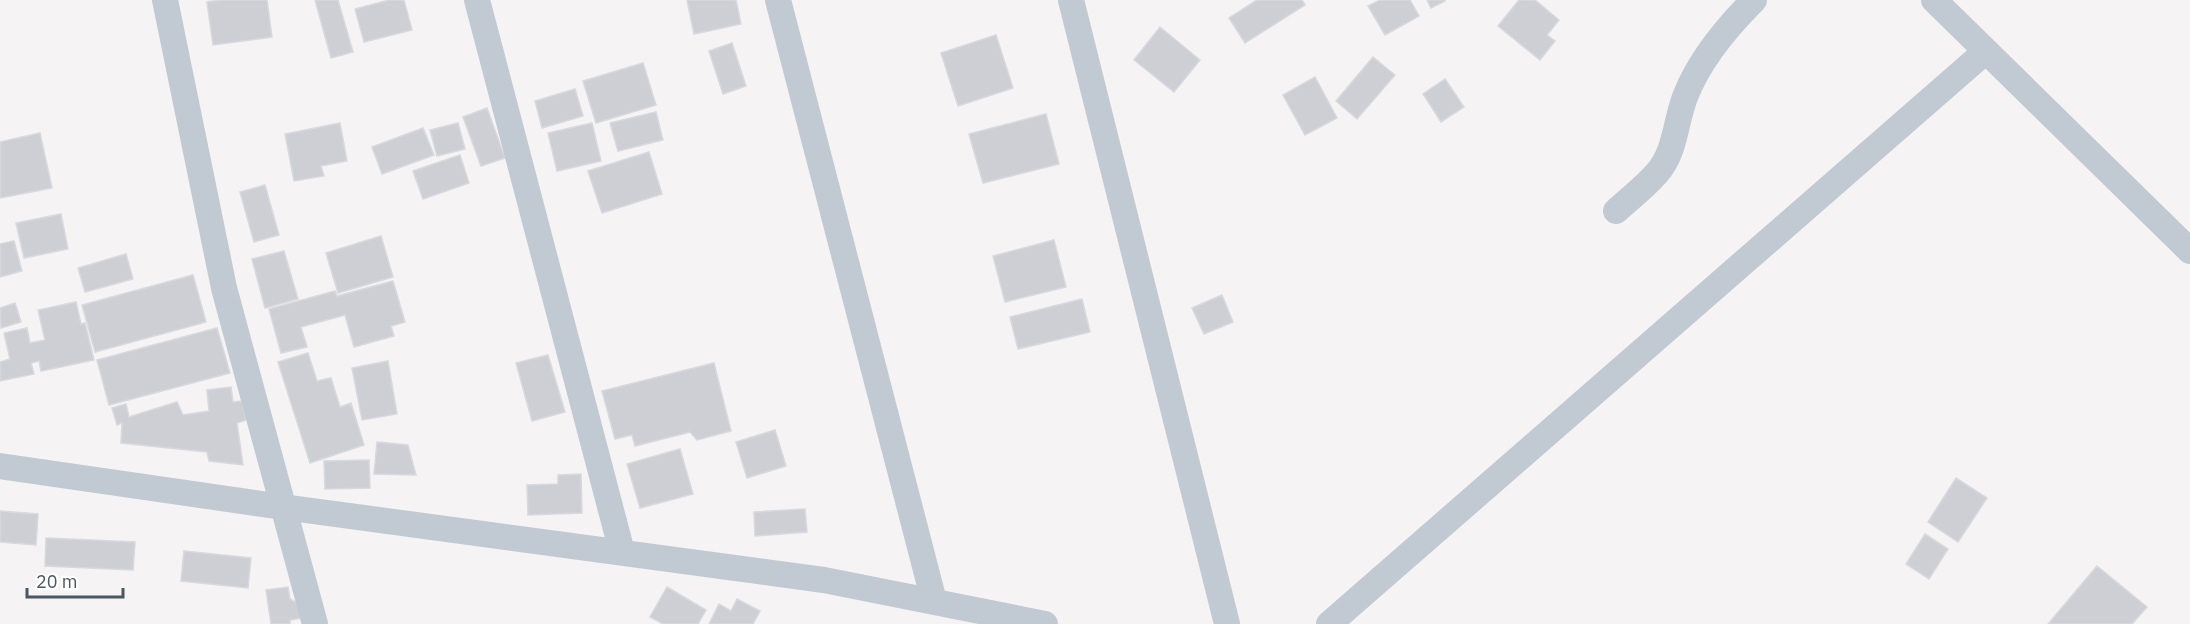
<svg xmlns="http://www.w3.org/2000/svg" width="2190" height="624" viewBox="0 0 2190 624" font-family="'IBM Plex Sans',sans-serif">
	<style>
		.building { fill: #cdcfd5; stroke: #d7d9de; stroke-width: 1.5 }
		.lines { fill: none; stroke-linecap: round; stroke-linejoin: round }
		.street { stroke: #c1cad2; stroke-width: 26 }
	</style>
	<rect width="100%" height="100%" fill="#f5f3f3"/>
	<path class="building" d="M220,0h47l5,37 -59,8 -6,-43z
		M315,0h23l15,52 -22,6z
		M389,0h15l8,30 -48,12 -9,-33z
		M687,0h49l5,24 -47,10z
		M1257,0h45l3,5 -60,38 -16,-25z
		M1380,0h30l9,16 -34,19 -17,-29z
		M1427,0h18v1l-14,7z
		M1519,0h16l24,20 -12,15 8,6 -15,19 -42,-34z
		M1160,27l40,33 -26,32 -40,-32z
		M996,35l17,53 -55,18 -17,-53z
		M732,43l14,43 -23,8 -14,-43z
		M1373,57l22,18 -38,44 -21,-18z
		M643,63l13,42 -60,18 -13,-42z
		M1315,77l22,41 -32,17 -22,-40z
		M1445,79l19,28 -23,15 -18,-28z
		M575,89l8,27 -41,12 -7,-27z
		M487,108l18,50 -24,8 -18,-49z
		M656,112l7,28 -45,11 -8,-28z
		M1046,114l13,50 -76,19 -14,-49z
		M340,123l7,38 -26,5 3,10 -30,5 -9,-47z
		M458,123l7,26 -28,7 -7,-26z
		M592,123l9,38 -44,10 -9,-38z
		M423,128l11,27 -52,19 -10,-27z
		M40,133l12,55 -52,10v-56z
		M649,152l13,42 -60,19 -14,-42z
		M460,155l9,28 -46,16 -10,-28z
		M265,185l14,50 -25,7 -14,-50z
		M61,214l7,35 -44,9 -8,-35z
		M381,236l12,41 -55,16 -12,-40z
		M1054,240l12,47 -61,15 -12,-46z
		M14,241l8,30 -22,6v-33z
		M284,251l14,48 -33,9 -13,-49z
		M126,254l7,25 -48,13 -7,-24z
		M193,275l13,47 -111,30 -13,-47z
		M393,281l12,41 -14,4 3,10 -40,11 -9,-32 -44,12 6,20 -26,6 -12,-44 66,-18 2,5z
		M1222,295l11,27 -29,12 -12,-26z
		M1082,299l8,33 -72,17 -8,-32z
		M76,302l5,22 4,-1 9,37 -53,11 -2,-10 -8,2 3,11 -34,7v-19l10,-3 -6,-26 23,-5 3,15 15,-3 -7,-30z
		M15,303l6,19 -20,6 -1,-20z
		M217,328l13,45 -121,32 -12,-45z
		M308,353l9,28 14,-3 9,29 11,-4 13,42 -54,18 -32,-101z
		M548,355l17,57 -33,9 -16,-58z
		M388,361l9,53 -35,6 -10,-52z
		M714,363l17,68 -34,9 -7,-8 -55,14 -3,-11 -17,4 -13,-48z
		M231,387l2,15 9,-1 4,19 -9,3 6,42 -34,-4 -2,-9 -86,-9 1,-20 -5,2 -5,-17 14,-4 3,13 48,-15 6,13 26,-4 -2,-21z
		M775,430l11,36 -39,12 -11,-36z
		M377,442l31,3 8,30 -42,-1z
		M680,449l13,45 -53,14 -13,-44z
		M369,460l1,28 -45,1 -1,-28z
		M581,474l1,39 -54,2 -1,-30 31,-1v-9z
		M1956,478l31,20 -29,44 -30,-20z
		M805,509l2,23 -52,4 -1,-24z
		M0,511l38,3 -2,31 -36,-3z
		M1925,534l23,15 -19,30 -23,-15z
		M46,538l89,4 -2,28 -88,-4z
		M184,551l67,7 -3,30 -67,-7z
		M2097,566l50,41 -15,17h-84z
		M288,587l2,12 9,5 3,14 -12,2v4h-19l-5,-34z
		M667,587l39,23 -8,14h-35l-13,-7z
		M737,599l23,12 -7,13h-44l10,-20 12,7z"/>
	<g class="lines">
		<path class="street" d="M165,0l59,288 91,336
			M477,0l145,552
			M778,0l156,601
			M1071,0l156,624
			M1934,0l256,251
			M1616,211c13,-12 29,-24 41,-38 19,-22 18,-50 28,-76 14,-37 42,-70 69,-97
			M0,466l283,41 541,73 221,44
			M1329,624l657,-573"/>
	</g>
	<path d="M27 588v9h96v-9" fill="none" stroke="#4a5661" stroke-width="3"/>
	<text x="36" y="588" font-size="18" fill="#4a5661" stroke="#ffffff" stroke-width="4.5" paint-order="stroke">20 m</text>
</svg>
